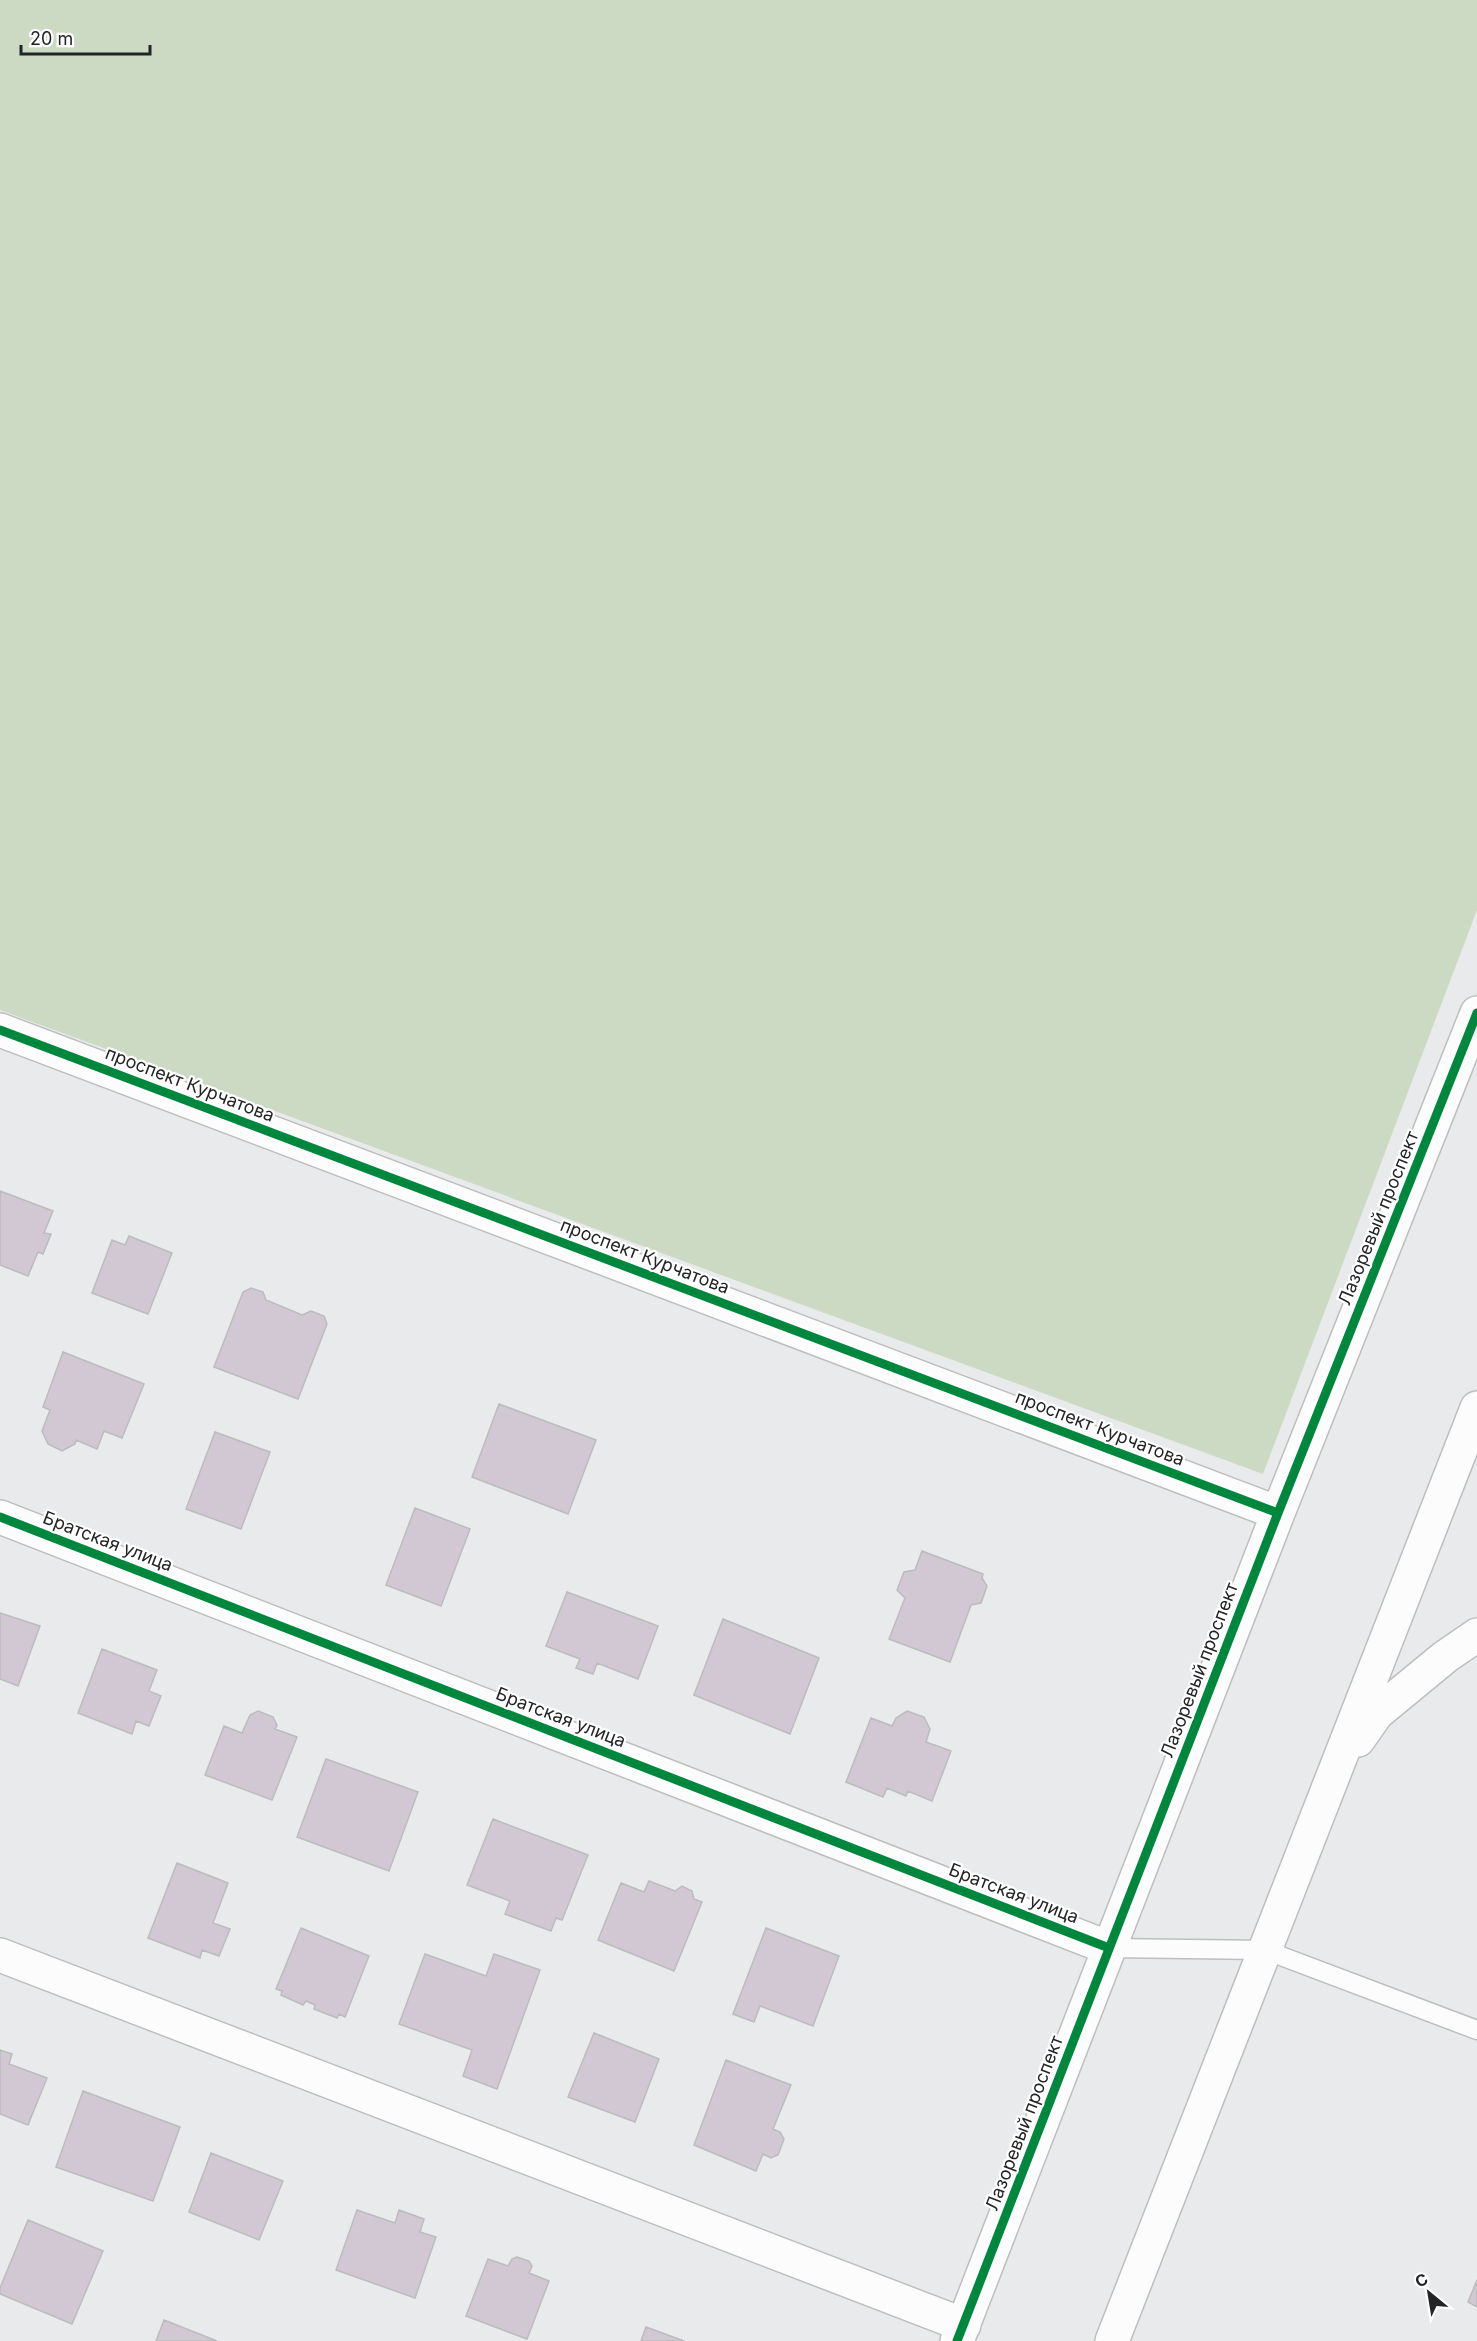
<svg xmlns="http://www.w3.org/2000/svg" width="1477" height="2341" viewBox="0 0 1477 2341" font-family="Inter,sans-serif">
	<style>
		.green { fill: #ccdac4 }
		.building { fill: #d1c8d3; stroke: #bbbcbc; stroke-width: 1.5 }
		.lines { fill: none; stroke-linecap: round; stroke-linejoin: round }
		.lane-casing { stroke: #bdbfbf; stroke-width: 21 }
		.street-casing { stroke: #bdbfbf; stroke-width: 36 }
		.lane { stroke: #fcfcfc; stroke-width: 18 }
		.street { stroke: #fcfcfc; stroke-width: 33 }
		.cycleway-casing { stroke: #fff; stroke-width: 13 }
		.cycleway { stroke: #00873e; stroke-width: 9 }
		.labels { text-anchor: middle; dominant-baseline: central; stroke-width: 4.5; stroke-linejoin: round; paint-order: stroke }
		.street-label { font-size: 18px; fill: #232425; stroke: #fff }
	</style>
	<rect width="100%" height="100%" fill="#e8eaeb"/>
	<path class="green" d="M0,0h1477v910l-214,564 -1263,-464z"/>
	<path class="building" d="M0,1191l53,20 -9,22 7,1 -8,20 -5,-2 -10,24 -28,-11z
		M129,1236l43,17 -24,61 -56,-21 20,-53 13,5z
		M251,1288l12,4 3,8 36,15 9,-4 13,5 3,8 -29,75 -84,-32 29,-75z
		M63,1352l81,32 -22,54 -18,-7 -7,18 -21,-9 -1,4 -13,7 -14,-7 -6,-13 8,-21 -7,-3z
		M499,1404l97,36 -28,74 -96,-37z
		M215,1432l55,20 -29,77 -55,-20z
		M415,1508l55,21 -29,77 -55,-21z
		M922,1551l61,23 -1,4 5,8 -6,17 -10,2 -21,57 -61,-23 16,-41 -8,-8 7,-18 11,-2z
		M567,1592l91,34 -20,53 -41,-16 -4,11 -17,-6 4,-9 -34,-13z
		M0,1613l40,13 -22,60 -18,-7z
		M723,1619l96,39 -29,76 -96,-39z
		M102,1649l55,21 -8,21 12,5 -12,30 -13,-5 -4,13 -54,-21z
		M258,1711l15,6 4,8 -2,4 22,8 -25,63 -67,-25 19,-49 18,7 8,-18z
		M907,1711l17,6 6,12 -4,13 25,9 -19,50 -24,-10 -2,5 -19,-8 -4,9 -37,-15 25,-64 21,8 4,-8z
		M326,1759l92,33 -29,79 -92,-34z
		M493,1819l95,36 -26,65 -6,-2 -5,13 -46,-17 5,-13 -43,-16z
		M177,1863l51,20 -15,40 17,6 -11,27 -17,-6 -2,8 -52,-20z
		M649,1881l26,10 7,-5 10,5 2,8 8,3 -28,69 -76,-31 23,-57 23,9z
		M301,1928l68,28 -24,61 -6,-3 -2,4 -23,-9 1,-4 -9,-4 -3,4 -22,-10 1,-4 -6,-2z
		M766,1928l73,28 -26,70 -53,-20 -6,16 -21,-8z
		M425,1954l61,22 8,-22 46,16 -43,119 -34,-13 9,-26 -73,-26z
		M594,2033l65,26 -24,63 -67,-25z
		M0,2050l12,4 -3,10 38,14 -19,47 -28,-11z
		M726,2060l65,25 -18,44 7,3 4,7 -6,16 -7,3 -8,-4 -7,17 -62,-26z
		M83,2091l97,36 -27,74 -97,-34z
		M211,2153l72,28 -24,59 -70,-28z
		M357,2210l38,13 4,-13 25,9 -4,13 16,5 -21,61 -79,-28z
		M28,2220l75,31 -31,73 -72,-30v-6z
		M517,2257l12,4 3,5 -3,7 20,8 -22,58 -61,-23 22,-57 20,7 4,-7z
		M1477,2280v27l-9,-5z
		M164,2320l53,21h-61z
		M646,2327l38,14h-43z"/>
	<g class="lines">
		<g class="lane-casing">
			<path id="lane" d="M1109,1948l156,2 212,80"/>
		</g>
		<g class="street-casing">
			<path id="street" d="M0,1030l1278,483
				M0,1517l1109,431
				M1358,1740l19,-27 68,-56 32,-22
				M0,1955l964,370
				M957,2341l321,-828 199,-500
				M1112,2341l365,-933"/>
		</g>
		<use href="#lane" class="lane"/>
		<use href="#street" class="street"/>
		<g class="cycleway-casing">
			<path id="cycleway" d="M0,1030l1278,483
				M0,1517l1109,431
				M957,2341l321,-828 199,-500"/>
		</g>
		<use href="#cycleway" class="cycleway"/>
	</g>
	<g class="labels">
		<g class="street-label">
			<text transform="translate(190 1084) rotate(21)">проспект Курчатова</text>
			<text transform="translate(1378 1218) rotate(-68)">Лазоревый проспект</text>
			<text transform="translate(645 1256) rotate(21)">проспект Курчатова</text>
			<text transform="translate(1100 1428) rotate(21)">проспект Курчатова</text>
			<text transform="translate(108 1541) rotate(21)">Братская улица</text>
			<text transform="translate(1199 1670) rotate(-69)">Лазоревый проспект</text>
			<text transform="translate(561 1717) rotate(21)">Братская улица</text>
			<text transform="translate(1014 1893) rotate(21)">Братская улица</text>
			<text transform="translate(1024 2123) rotate(-69)">Лазоревый проспект</text>
		</g>
	</g>
	<g transform="translate(1429 2293) rotate(330)" stroke="#ffffff" stroke-width="4.5" paint-order="stroke">
	<path d="M0-4.5L10 22L0 15L-10 22Z" fill="#232425"/>
	<text y="-9" font-size="16" font-weight="bold" text-anchor="middle" fill="#232425">С</text>
	</g>
	<path d="M21 45v9h129v-9" fill="none" stroke="#232425" stroke-width="3"/>
	<text x="30" y="45" font-size="18" fill="#232425" stroke="#ffffff" stroke-width="4.5" paint-order="stroke">20 m</text>
</svg>
